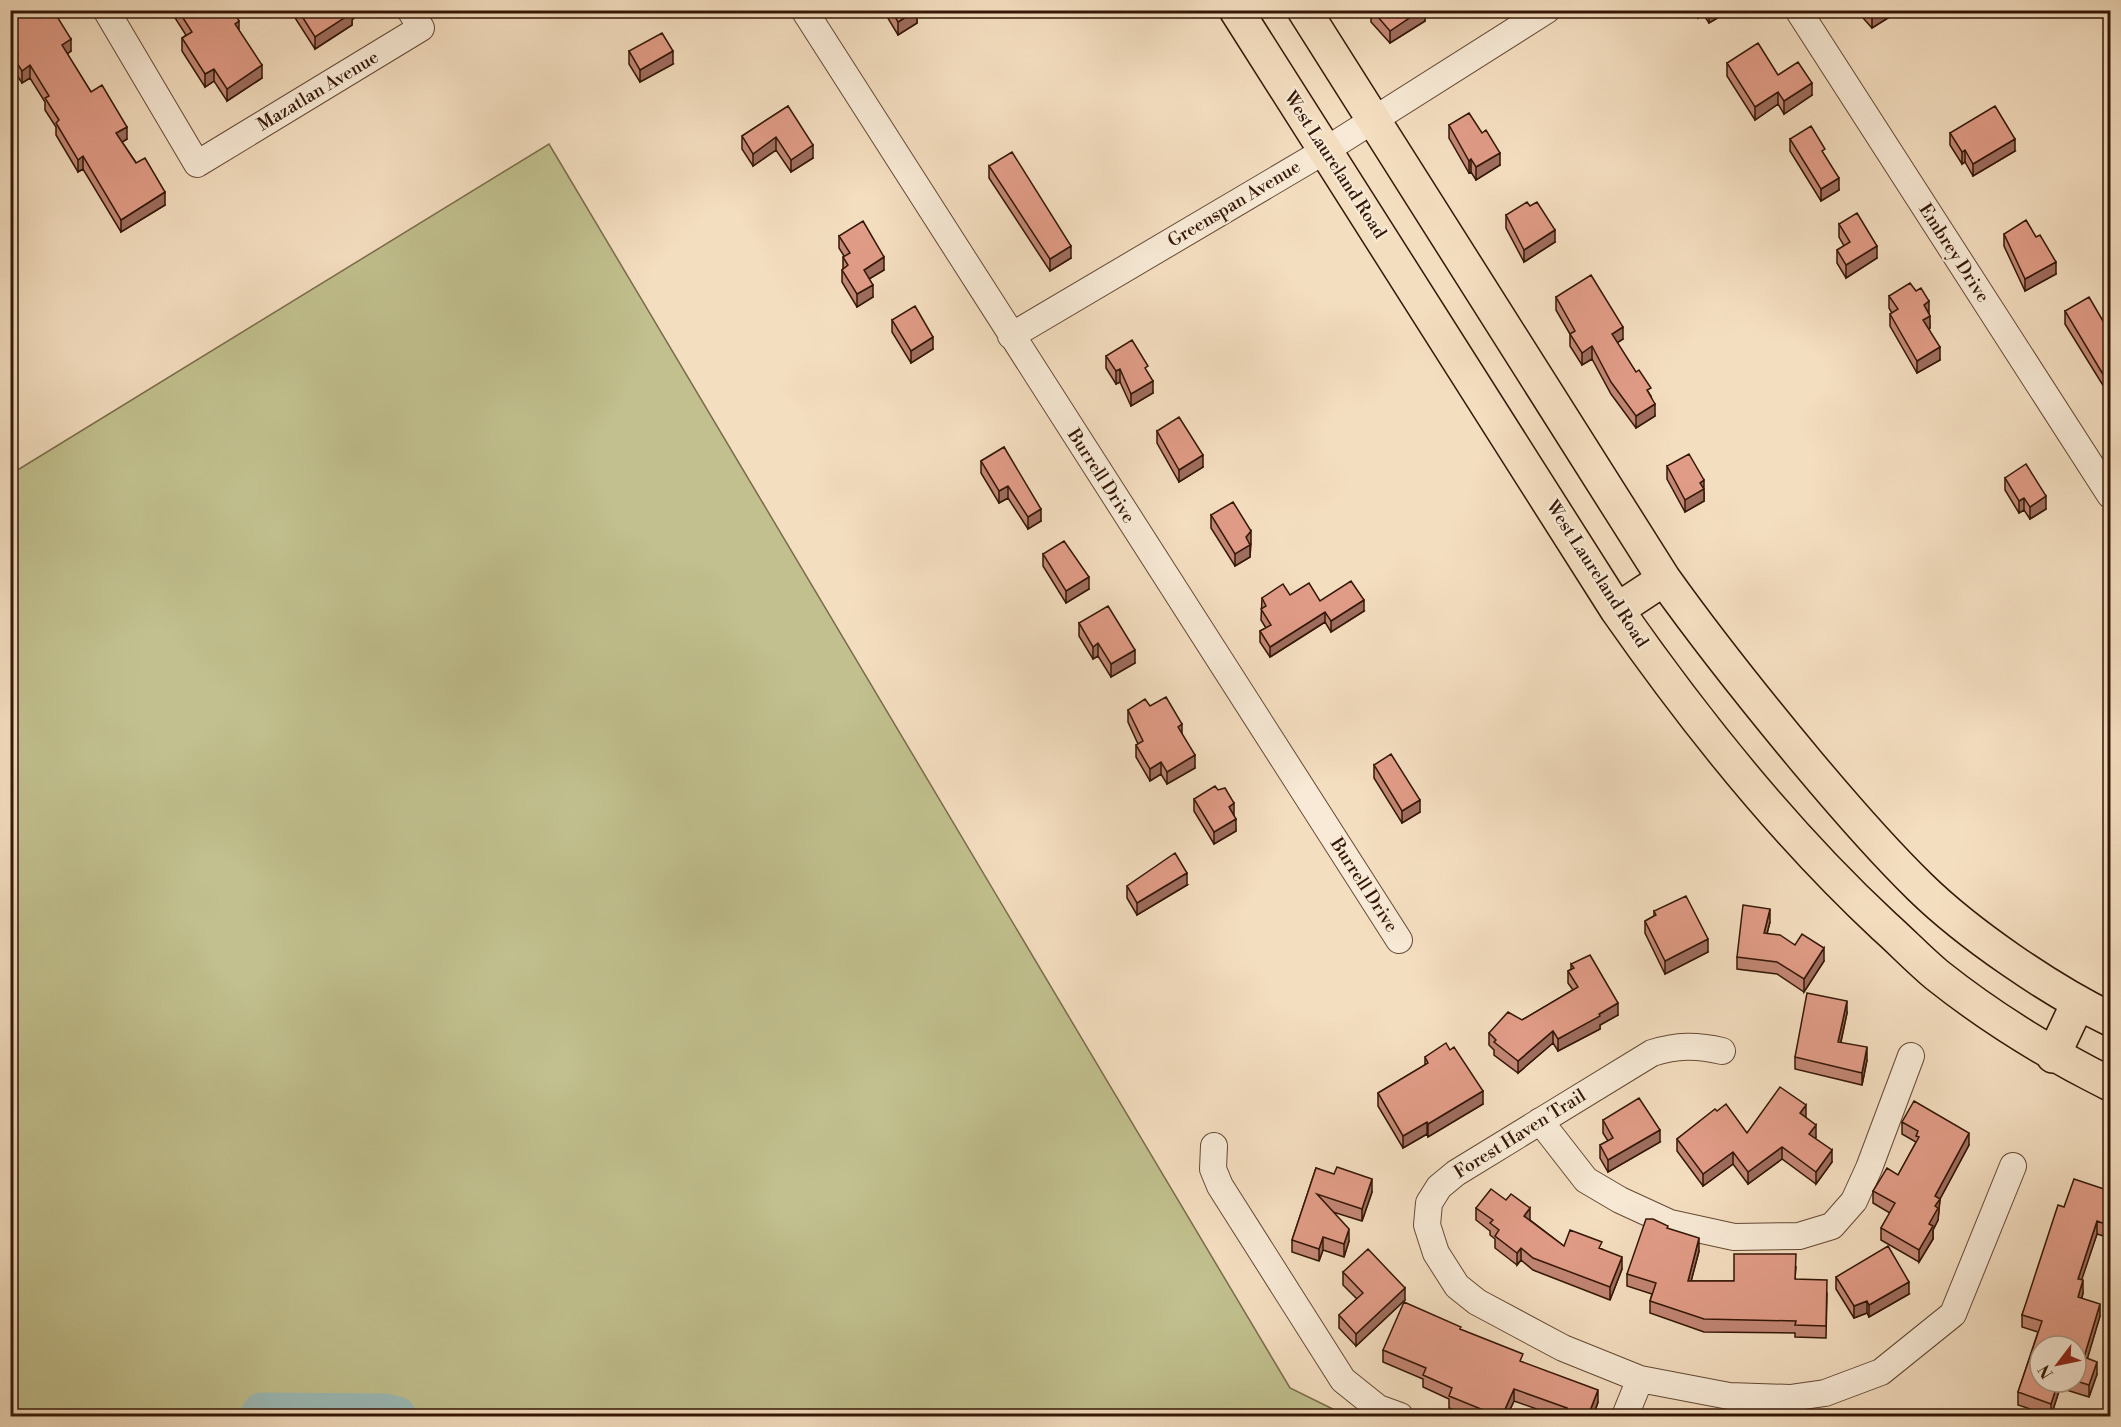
<svg xmlns="http://www.w3.org/2000/svg" width="2121" height="1427" viewBox="0 0 2121 1427" font-family="'Libre Bodoni',serif">
	<style>
		.green { fill: #c1c08e; stroke: #7a6c4a; stroke-width: 1.5 }
		.lines { fill: none; stroke-linecap: round; stroke-linejoin: round }
		.river { stroke: #9cbbb8; stroke-width: 39 }
		.minor-casing { stroke: #644934; stroke-width: 28 }
		.major-casing { stroke: #341706; stroke-width: 36 }
		.minor { stroke: #f8ead6; stroke-width: 26 }
		.major { stroke: #f4dec0; stroke-width: 33 }
		.wall { fill: #c28674; stroke: #341706; stroke-width: 1.5; fill-rule: evenodd }
		.shaded-wall { fill: #9e6d5e; stroke: #341706; stroke-width: 1.5 }
		.building { fill: #e19c87; stroke: #341706; stroke-width: 1.5 }
		.labels { text-anchor: middle; dominant-baseline: central; stroke-width: 4.5; stroke-linejoin: round; paint-order: stroke }
		.street-label { font-size: 18px; fill: #341706; stroke: #f8ead6 }
	</style>
	<rect width="100%" height="100%" fill="#f4dec0"/>
	<filter id="stains"><feTurbulence type="fractalNoise" baseFrequency=".00333" numOctaves="4"/><feColorMatrix values="0 0 0 0 .2 0 0 0 0 .09 0 0 0 0 .02 0 0 0 .5 -.17"/></filter>
	<radialGradient id="worn" r=".72"><stop offset=".6" stop-color="#630" stop-opacity="0"/><stop offset="1" stop-color="#630" stop-opacity=".3"/></radialGradient>
	<path class="green" d="M549,144l741,1244 57,28h-1336v-942z"/>
	<g class="lines">
		<path class="river" d="M259,1416l3,-4 123,1 12,3"/>
		<g class="minor-casing">
			<path id="minor" d="M106,10l91,154 224,-136 -11,-18
				M804,10l595,930
				M1798,10l312,485
				M1011,336l315,-186 221,-140
				M1722,1051c-25,-6 -45,-6 -70,2l-196,120 -17,14 -10,16 -2,22 9,28 21,33 20,16 86,46 77,31 89,17 61,2 35,-5 56,-21 72,-58 60,-148
				M1540,1121l46,59 34,20 50,23 64,14 65,-1 33,-10 22,-25 15,-33 42,-112
				M1214,1146l-1,23 7,17 123,194 35,28 22,8
				M1625,1416l15,-37"/>
		</g>
		<g class="major-casing">
			<path id="major" d="M1236,10l381,600c79,113 166,222 267,316 18,16 35,34 53,49 54,43 113,79 173,109
				M1304,10l360,569c45,63 93,123 143,183 36,43 73,86 113,125 48,47 130,103 190,132
				M1617,610l47,-31
				M2053,1056l25,-53"/>
		</g>
		<use href="#minor" class="minor"/>
		<use href="#major" class="major"/>
	</g>
	<path class="wall" d="M10,10l61,41 -4,3 24,38 36,47 -5,3 43,63 -44,27 -38,-63 -5,3 -22,-37v-8l-11,-17v-8l-15,-24 -8,5 -9,-14v-12l-3,-3z
		M170,10h63l6,21 23,47 -35,23 -13,-20 -9,6 -23,-36v-13l4,-3z
		M290,10h64v8l-2,2v5l-37,24z
		M883,10h34v13l-19,12z
		M1425,10v11l-35,22 -19,-21v-4l-5,-7z
		M1694,10h30v4l-15,9 -6,-9 -5,4z
		M1856,10h35v6l-19,12z
		M629,51l44,13 -33,18 -11,-18z
		M1727,63l51,12 34,20 -28,19 -6,-10 -23,16 -28,-44z
		M788,106l25,52 -22,14 -15,-22 -23,16 -11,-17v-13z
		M1449,125l33,8 18,32 -24,15 -5,-8 -2,1 -20,-35z
		M1950,133l65,18 -42,25 -8,-14 -3,2 -12,-19z
		M1790,139l35,17 14,34 -18,11 -31,-50z
		M989,166l82,92 -21,13 -61,-93z
		M1506,215l49,27 -31,20 -18,-34z
		M1839,224l38,34 -31,20 -9,-15v-13l7,-4 -5,-9z
		M2004,234l32,3 20,37 -31,17 -21,-45z
		M839,236l45,34 -15,9 4,18 -16,10 -15,-25v-12l1,-1v-12l1,-1 -5,-8z
		M1889,296l40,18 1,14 -1,1 11,31 -23,13 -27,-47v-12l2,-1 -3,-5z
		M1556,297l67,42 -6,4 34,53 4,20 -19,12 -25,-34 -19,-35 -10,6 -12,-19v-12l-14,-24z
		M2065,311l45,22v71l-1,-4v-5l-44,-71z
		M892,320l41,29 -22,14 -19,-31z
		M1106,356l42,17 5,20 -22,13 -11,-24 -4,2 -10,-16z
		M1157,431l46,36 -24,15 -22,-39z
		M1004,447l37,74 -13,8 -20,-31 -9,5 -18,-30v-12z
		M1667,466l37,26v9l-19,11 -18,-33z
		M2005,478l41,31 -16,10 -6,-9 -5,3 -14,-23z
		M1211,515l40,29 -1,13 -15,9 -24,-38z
		M1043,554l46,35 -23,14 -23,-37z
		M1290,595l30,6 44,10 -33,21 -6,-10 -55,35 -10,-15v-11l6,-3 -5,-8 1,-22z
		M1079,623l56,40 -24,14 -13,-21 -5,3 -14,-23z
		M1150,706l32,29 13,33 -28,16 -6,-10 -11,7 -14,-24v-12l2,-1 -10,-22v-12z
		M1374,765l46,47 -18,11 -28,-45z
		M1194,799l40,16 2,16 -22,13 -20,-33z
		M1187,885l-50,30 -10,-17v-12z
		M1654,911l54,41 -43,22 -20,-41v-12l9,-5z
		M1770,922l-3,11 28,12 29,16 -20,31 -27,-18 -40,-5v-12z
		M1571,964l47,51 -18,10v4l-42,22 -5,-8 -35,30 -24,-18v-5l-5,-5v-12l33,-13 51,-30 -5,-7v-12l3,-2z
		M1847,1013l-6,29 26,18 -5,25 -67,-16v-12z
		M1450,1050l33,54 -55,33 -1,-3 -24,14 -25,-42v-13l47,-28v-8z
		M1717,1111l30,22 59,-15 10,19 -1,1 17,24 -16,22 -34,-25 -34,25 -15,-20 -30,22 -26,-35v-12z
		M1603,1120l57,22 -52,30 -8,-14v-13l8,-4 -5,-8z
		M1902,1122l67,23 -29,54 -2,21 -5,10v9l-14,23 -38,-22v-12l9,-15 -17,-10v-12l25,-16 18,-33 -14,-8z
		M1316,1168l56,24 -10,29 -29,-9 16,29 -5,16 -21,-7 -4,11 -27,-9v-12z
		M2110,1199v39l-13,-4 -16,46 2,13 -1,5 18,18 -13,43 10,15 -8,23 -29,-9 -9,28 -33,-11v-13l20,-60 -16,-5v-12l42,-108zM2076,1346v36h-36z
		M1476,1208l54,12 34,26 38,3 20,20 -12,31 -77,-30 -12,-10 -4,5 -22,-17v-9l-5,-4v-4l-14,-11z
		M1668,1228l31,23 -8,30h43l62,-14 -1,12 32,14 -1,45 -31,-1v-4l-91,-1 -54,-19v-12l2,-7 -25,-8v-12z
		M1343,1272l62,28 -49,46 -17,-18v-13l18,-16 -14,-14z
		M1836,1277l73,17 -40,23 -2,-4 -13,5 -18,-29z
		M1461,1330l137,72 -5,14h-37l-42,-15 -7,15h-38l-20,-8v-9l-26,-12v-8l-40,-17v-12z"/>
	<path class="shaded-wall" d="M350,10h4v8l-2,2v5l-37,24v-12z
		M475,10h8l-8,5z
		M917,10v13l-19,12v-13z
		M1421,10h4v11l-35,22v-12z
		M1698,10h5v4l-5,4z
		M1724,10v4l-15,9v-12z
		M1880,10h11v6l-19,12v-12z
		M239,21v13l-4,-10z
		M71,39v12l-9,6v-12z
		M673,51v13l-33,18v-12z
		M30,65v13l-8,5v-12z
		M262,65v13l-35,23v-12z
		M214,69v12l-9,6v-13z
		M1812,83v12l-28,19v-13z
		M1778,92v12l-23,16v-13z
		M127,127v12l-11,7v-13z
		M776,137v13l-23,16v-12z
		M2015,139v12l-42,25v-12z
		M813,145v13l-22,14v-12z
		M1965,150v12l-3,2v-12z
		M1500,153v12l-24,15v-13z
		M83,156v13l-5,3v-12z
		M1471,159v13l-2,1v-12z
		M1839,178v12l-18,11v-12z
		M165,192v13l-44,27v-12z
		M1555,230v12l-31,20v-12z
		M1071,246v12l-21,13v-12z
		M1877,246v12l-31,20v-13z
		M884,257v13l-20,12v-12z
		M2056,262v12l-31,17v-12z
		M873,285v12l-16,10v-13z
		M1929,301v13l-5,-9z
		M1930,316v12l-7,5v-13z
		M1623,327v12l-11,7v-12z
		M933,337v12l-22,14v-12z
		M1592,346v13l-10,6v-12z
		M1940,347v13l-23,13v-12z
		M1120,369v13l-4,2v-13z
		M1153,381v12l-22,13v-12z
		M1655,404v12l-19,12v-12z
		M1203,455v12l-24,15v-12z
		M1704,480v21l-19,11v-12l15,-17z
		M1008,486v12l-9,5v-12z
		M2046,496v13l-16,10v-12z
		M2024,498v12l-5,3v-12z
		M1041,509v12l-13,8v-12z
		M1251,531v13l-2,1h1v12l-15,9v-12l11,-17z
		M1089,577v12l-23,14v-12z
		M1364,600v11l-33,21v-11z
		M1325,612v10l-55,35v-10z
		M1098,643v13l-5,3v-12z
		M1135,650v13l-24,14v-13z
		M1182,724v13l-4,-10z
		M1195,755v13l-28,16v-12z
		M1161,762v12l-11,7v-12z
		M1420,800v12l-18,11v-12z
		M1234,803v13l-5,-9z
		M1236,819v12l-22,13v-12z
		M1187,873v12l-50,30v-12z
		M1770,909v13l-6,23v-12z
		M1708,939v13l-43,22v-13z
		M1824,948v13l-20,31v-13z
		M1847,1001v12l-9,41v-12z
		M1618,1003v12l-18,10v4l-42,22v-12z
		M1553,1031v12l-35,30v-12z
		M1867,1047v13l-5,25v-12z
		M1483,1091v13l-55,33v-13z
		M1806,1105v13l-6,-5z
		M1427,1122v12l-24,14v-12z
		M1816,1125v12l-7,10v-13z
		M1660,1130v12l-52,30v-12z
		M1969,1133v12l-29,54 -2,21 -5,10v9l-14,23v-12l10,-26 6,-28z
		M1782,1147v12l-34,25v-12z
		M1832,1150v12l-16,22v-12z
		M1733,1152v12l-30,22v-12z
		M1372,1179v13l-10,29v-12z
		M1530,1208v13l-6,-5z
		M2097,1221v13l-19,57v-12z
		M1349,1229v12l-5,16v-13z
		M1323,1237v13l-4,11v-12z
		M1699,1238v13l-11,42v-12z
		M1521,1248v12l-4,5v-12z
		M1622,1257v12l-12,31v-13z
		M2083,1280v13l-5,17v-13z
		M1909,1282v12l-40,23v-12z
		M1405,1288v12l-49,46v-12z
		M1867,1301v12l-13,5v-12z
		M2100,1304v12l-16,54v-13z
		M2097,1362v12l-8,23v-12z
		M2058,1382h2v6l-9,28v-12z
		M1514,1389v12l-7,15h-5z
		M1598,1390v12l-5,14h-5z"/>
	<path class="building" d="M10,10h43l18,29 -9,6 29,47 11,-7 25,42 -11,6 20,30 9,-5 20,34 -44,28 -38,-64 -5,4 -22,-37 3,-3 -14,-22 4,-2 -19,-31 -8,6 -9,-14 5,-3 -8,-13z
		M178,10h55l6,11 -4,3 27,41 -35,24 -13,-20 -9,5 -23,-36 10,-6z
		M298,10h53l1,3 -37,24z
		M891,10h26l-19,12z
		M1372,10h49l-31,21z
		M1867,10h13l-8,6z
		M662,33l11,18 -33,19 -11,-19z
		M1758,43l20,32 20,-13 14,21 -28,18 -6,-9 -23,15 -28,-44z
		M788,106l25,39 -22,15 -15,-23 -23,17 -11,-18z
		M1995,106l20,33 -42,25 -8,-14 -3,2 -12,-19z
		M1469,113l13,20 4,-3 14,23 -24,14 -5,-8 -2,2 -20,-36z
		M1811,126l14,23 -3,2 17,27 -18,11 -31,-50z
		M1012,152l59,94 -21,13 -61,-93z
		M1527,202l3,4 7,-4 18,28 -31,20 -18,-35z
		M1857,213l20,33 -31,19 -9,-15 13,-8 -11,-18z
		M2026,220l10,17 4,-2 16,27 -31,17 -21,-45z
		M863,221l21,36 -20,13 9,15 -16,9 -15,-24 6,-5 -5,-8 7,-4 -11,-17z
		M1591,275l32,52 -11,7 24,38 3,-2 12,18 -4,2 8,14 -19,12 -25,-34 -19,-36 -10,7 -12,-19 5,-3 -19,-34z
		M1910,283l6,8 5,-3 8,13 -5,4 6,11 -7,4 17,27 -23,14 -27,-47 8,-5 -9,-13z
		M2089,297l21,36v53l-45,-75z
		M915,306l18,31 -22,14 -19,-31z
		M1132,340l16,26 -3,2 8,13 -22,13 -11,-25 -4,2 -10,-15z
		M1179,417l24,38 -24,15 -22,-39z
		M1004,447l37,62 -13,8 -20,-31 -9,5 -18,-30z
		M1689,454l15,26 -4,3 4,6 -19,11 -18,-34z
		M2026,464l20,32 -16,11 -6,-9 -5,3 -14,-23z
		M1233,502l18,29 -5,6 4,8 -15,9 -24,-39z
		M1064,541l25,36 -23,14 -23,-37z
		M1351,581l13,19 -33,21 -6,-9 -55,35 -10,-16 11,-6 -10,-16 5,-3 -4,-8 21,-14 7,11 19,-12 11,18z
		M1108,606l27,44 -24,14 -13,-21 -5,4 -14,-24z
		M1166,697l16,27 -4,3 17,28 -28,17 -6,-10 -11,7 -14,-24 7,-4 -15,-31 17,-11 5,7z
		M1391,754l29,46 -18,11 -28,-46z
		M1215,786l3,4 7,-2 9,15 -5,4 7,12 -22,13 -20,-33z
		M1175,853l12,20 -50,30 -10,-17z
		M1686,896l22,43 -43,22 -20,-40 11,-6 -2,-4z
		M1743,905l27,4 -6,24 16,2 15,10 7,-11 22,14 -20,31 -27,-17 -40,-5z
		M1590,955l28,48 -19,11 1,2 -42,23 -5,-8 -35,30 -24,-19 2,-2 -7,-7 19,-21 14,8 56,-33 -10,-16 6,-3 -3,-4z
		M1807,993l40,8 -9,41 29,5 -5,26 -67,-16z
		M1446,1043l4,7 4,-3 29,44 -55,33 -1,-2 -24,14 -25,-43 50,-30 -3,-6z
		M1780,1087l26,18 -6,8 16,12 -7,9 23,16 -16,22 -34,-25 -34,25 -15,-20 -30,22 -26,-35 38,-30 2,2 9,-7 21,29z
		M1639,1098l21,32 -52,30 -8,-15 13,-7 -10,-18z
		M1914,1101l55,32 -34,63 5,3 -5,7 3,2 -9,16 4,2 -14,24 -38,-22 14,-25 -22,-12 14,-23 11,7 21,-38 -3,-1 2,-5 -16,-9z
		M1337,1167l35,12 -10,30 -45,-15 32,35 -5,15 -21,-7 -4,12 -27,-9 24,-72 18,6z
		M2074,1179l33,11 -2,7 5,2v27l-13,-5 -19,58 5,1 -5,17 22,7 -16,53 13,5 -8,23 -13,-4v-35h-36v36h18l-7,22 -33,-12 24,-71 -20,-6 36,-110 6,2z
		M1491,1189l15,11 5,-6 19,14 -6,8 40,30 6,-16 32,12 -3,6 23,9 -12,30 -77,-29 -12,-10 -4,5 -22,-17 4,-6 -9,-7 3,-3 -17,-12z
		M1646,1219h7l15,7 -1,2 32,10 -11,43h46v-27h62l-1,25 32,1 -1,46 -31,-1 1,-4 -92,-2 -54,-18 6,-18 -29,-9z
		M1888,1246l21,36 -40,23 -2,-4 -13,5 -18,-29z
		M1368,1249l37,39 -49,46 -17,-19 24,-22 -20,-21z
		M1404,1302l57,25 -1,2 63,25 -3,7 78,29 -10,26h-24l3,-8 -53,-19 -12,27h-4l-49,-20 3,-8 -29,-13 3,-7 -43,-18z
		M2016,1411l5,5h-12z
		M1665,1415l15,1h-15z"/>
	<g class="labels">
		<g class="street-label">
			<text transform="translate(318 91) rotate(-31)">Mazatlan Avenue</text>
			<text transform="translate(1335 165) rotate(57)">West Laureland Road</text>
			<text transform="translate(1234 204) rotate(-31)">Greenspan Avenue</text>
			<text transform="translate(1954 253) rotate(57)">Embrey Drive</text>
			<text transform="translate(1101 476) rotate(57)">Burrell Drive</text>
			<text transform="translate(1597 574) rotate(57)">West Laureland Road</text>
			<text transform="translate(1364 885) rotate(57)">Burrell Drive</text>
			<text transform="translate(1520 1134) rotate(-32)">Forest Haven Trail</text>
		</g>
	</g>
	<rect width="2121" height="1427" fill="none" stroke="#f4dec0" stroke-width="36"/>
	<rect x="12" y="12" width="2097" height="1403" fill="none" stroke="#341706" stroke-width="3"/>
	<rect x="18" y="18" width="2085" height="1391" fill="none" stroke="#341706" stroke-width="1.5"/>
	<g transform="translate(2058 1364) rotate(238)"><circle r="28" fill="#f8ead6" stroke="#aa9683" stroke-width="1.5"/>
	<path d="M0-4.5L10 22L0 15L-10 22Z" fill="#8f2418"/>
	<text y="-9" font-size="16" font-weight="bold" text-anchor="middle" fill="#341706">N</text>
	</g>
	<rect width="100%" height="100%" filter="url(#stains)"/>
	<rect width="100%" height="100%" fill="url(#worn)"/>
</svg>
